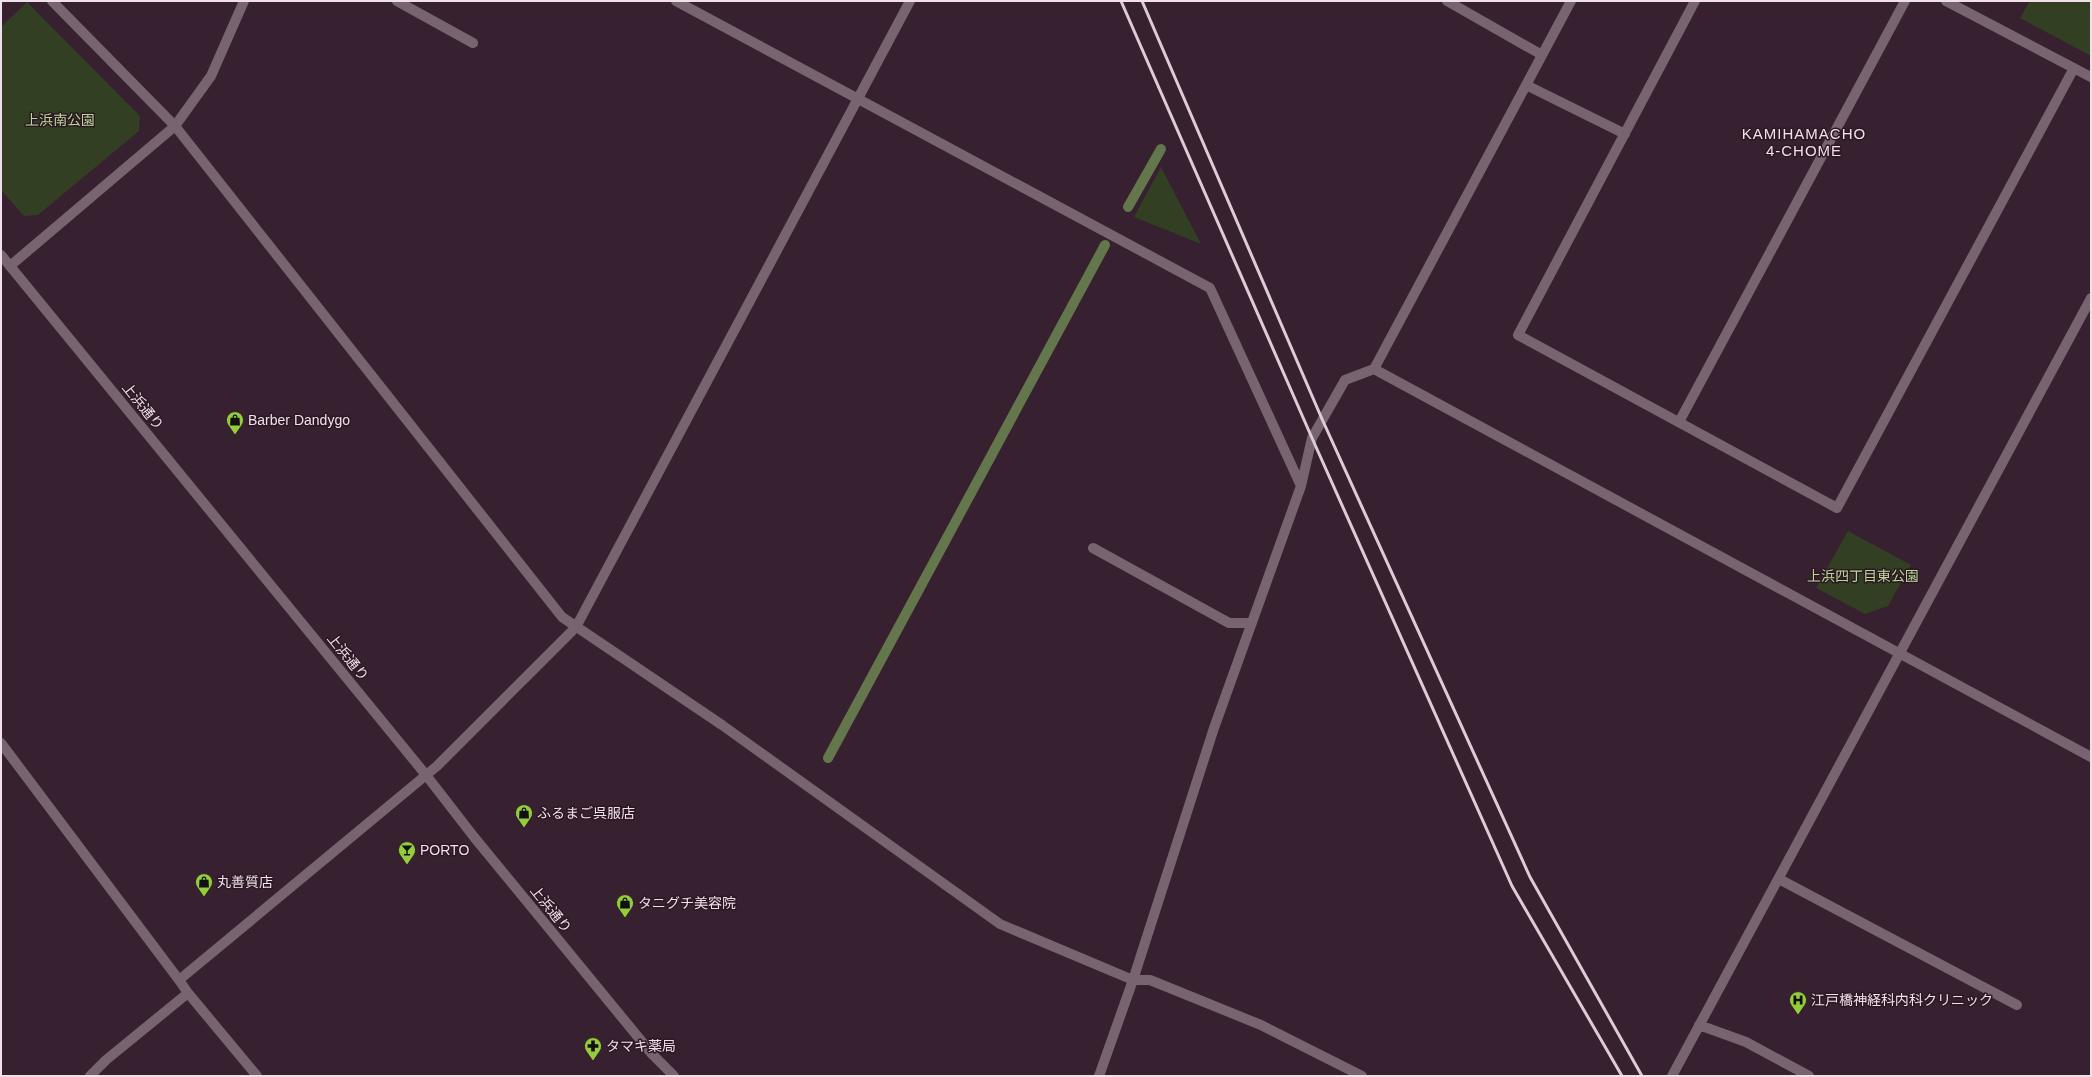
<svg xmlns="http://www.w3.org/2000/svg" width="2092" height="1077" viewBox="0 0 2092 1077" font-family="Arial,'Noto Sans JP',sans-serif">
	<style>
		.green { fill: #323f22 }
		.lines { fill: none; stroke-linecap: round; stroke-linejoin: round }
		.stream { stroke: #63764c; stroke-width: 10 }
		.minor { stroke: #776470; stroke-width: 10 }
		.tertiary { stroke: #776470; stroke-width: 10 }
		.rail { stroke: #ddccd7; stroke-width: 3 }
		.labels { text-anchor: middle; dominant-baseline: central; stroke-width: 3; stroke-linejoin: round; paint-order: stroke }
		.park-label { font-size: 14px; fill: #bad995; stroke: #2c1725 }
		.street-label { font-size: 14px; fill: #f0e0ea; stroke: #2c1725 }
		.poi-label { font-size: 14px; fill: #f0e0ea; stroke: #2c1725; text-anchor: start }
		.neighbourhood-label { font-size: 15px; letter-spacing: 1px; fill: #f0e0ea; stroke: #2c1725 }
	</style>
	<rect width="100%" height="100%" fill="#37202f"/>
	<path class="green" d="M2030,1h61v55l-71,-38z
		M27,2l113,114 -1,15 -101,84 -14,1 -23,-26v-163z
		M1161,167l40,77 -67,-27z
		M1848,531l63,34 -23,41 -23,8 -49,-26z"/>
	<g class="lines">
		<path class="stream" d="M1128,207l33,-58
			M828,758l277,-513"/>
		<path class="minor" d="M52,1l123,125 387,491 160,108 278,199 133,56
			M244,1l-33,75 -36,50 -165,140 416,509 48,62 178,217 22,22
			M397,1l76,42
			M676,1l534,287 91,198
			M1447,1l95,54
			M1695,1l-177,334 319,173 237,-440
			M1946,1l145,76
			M1526,85l99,49
			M1374,369l717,388
			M1679,422l226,-421
			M1093,548l136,75h23
			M1,743l178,237
			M1779,879l238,126
			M188,993l69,83
			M1699,1025l47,17 63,34
			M90,1076l16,-16 82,-67 -9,-13 258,-214 139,-139 334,-626
			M1099,1076l34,-96 81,-252 87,-242 11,-48 33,-58 29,-11 197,-368
			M1672,1076l419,-778"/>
		<path class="tertiary" d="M1,255l9,11
			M1133,980h17l111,45 101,51"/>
		<path class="rail" d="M1121,1l191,437 200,448 110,190
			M1142,1l180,418 208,458 112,199"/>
	</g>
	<defs>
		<g id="shop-pin" transform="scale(0.9)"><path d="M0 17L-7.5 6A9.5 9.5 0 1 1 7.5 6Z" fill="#94cc3c" stroke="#2c1725"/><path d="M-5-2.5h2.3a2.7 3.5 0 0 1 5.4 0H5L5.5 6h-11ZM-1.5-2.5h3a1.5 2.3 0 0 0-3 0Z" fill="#111"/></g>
		<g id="bar-pin" transform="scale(0.9)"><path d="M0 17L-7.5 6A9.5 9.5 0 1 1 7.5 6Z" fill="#94cc3c" stroke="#2c1725"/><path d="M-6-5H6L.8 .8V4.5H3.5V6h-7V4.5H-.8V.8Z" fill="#111"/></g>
		<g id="hospital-pin" transform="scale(0.9)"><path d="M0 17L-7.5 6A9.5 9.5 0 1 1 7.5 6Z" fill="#94cc3c" stroke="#2c1725"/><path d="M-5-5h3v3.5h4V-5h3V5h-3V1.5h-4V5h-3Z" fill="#111"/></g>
		<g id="pharmacy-pin" transform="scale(0.9)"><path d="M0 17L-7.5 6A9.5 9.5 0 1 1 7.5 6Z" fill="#94cc3c" stroke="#2c1725"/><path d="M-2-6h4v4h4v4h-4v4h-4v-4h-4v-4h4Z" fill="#111"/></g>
	</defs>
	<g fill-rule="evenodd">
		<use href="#shop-pin" x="235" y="420"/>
		<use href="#shop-pin" x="524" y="813"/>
		<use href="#bar-pin" x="407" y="850"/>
		<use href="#shop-pin" x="204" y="882"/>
		<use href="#shop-pin" x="625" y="903"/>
		<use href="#hospital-pin" x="1798" y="1000"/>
		<use href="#pharmacy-pin" x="593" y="1046"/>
	</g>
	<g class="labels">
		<g class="park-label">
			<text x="60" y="120">上浜南公園</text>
			<text x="1863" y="576">上浜四丁目東公園</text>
		</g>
		<g class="street-label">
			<text transform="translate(143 406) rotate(51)">上浜通り</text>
			<text transform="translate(348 657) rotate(51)">上浜通り</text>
			<text transform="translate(551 909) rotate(51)">上浜通り</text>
		</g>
		<g class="poi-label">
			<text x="248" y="420">Barber Dandygo</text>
			<text x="537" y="813">ふるまご呉服店</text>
			<text x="420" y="850">PORTO</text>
			<text x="217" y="882">丸善質店</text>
			<text x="638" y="903">タニグチ美容院</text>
			<text x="1811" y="1000">江戸橋神経科内科クリニック</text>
			<text x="606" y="1046">タマキ薬局</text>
		</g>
		<g class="neighbourhood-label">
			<text x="1804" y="133">KAMIHAMACHO<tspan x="1804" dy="17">4-CHOME</tspan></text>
		</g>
	</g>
	<rect width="2092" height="1077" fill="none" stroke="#f0e0ea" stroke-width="4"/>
</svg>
